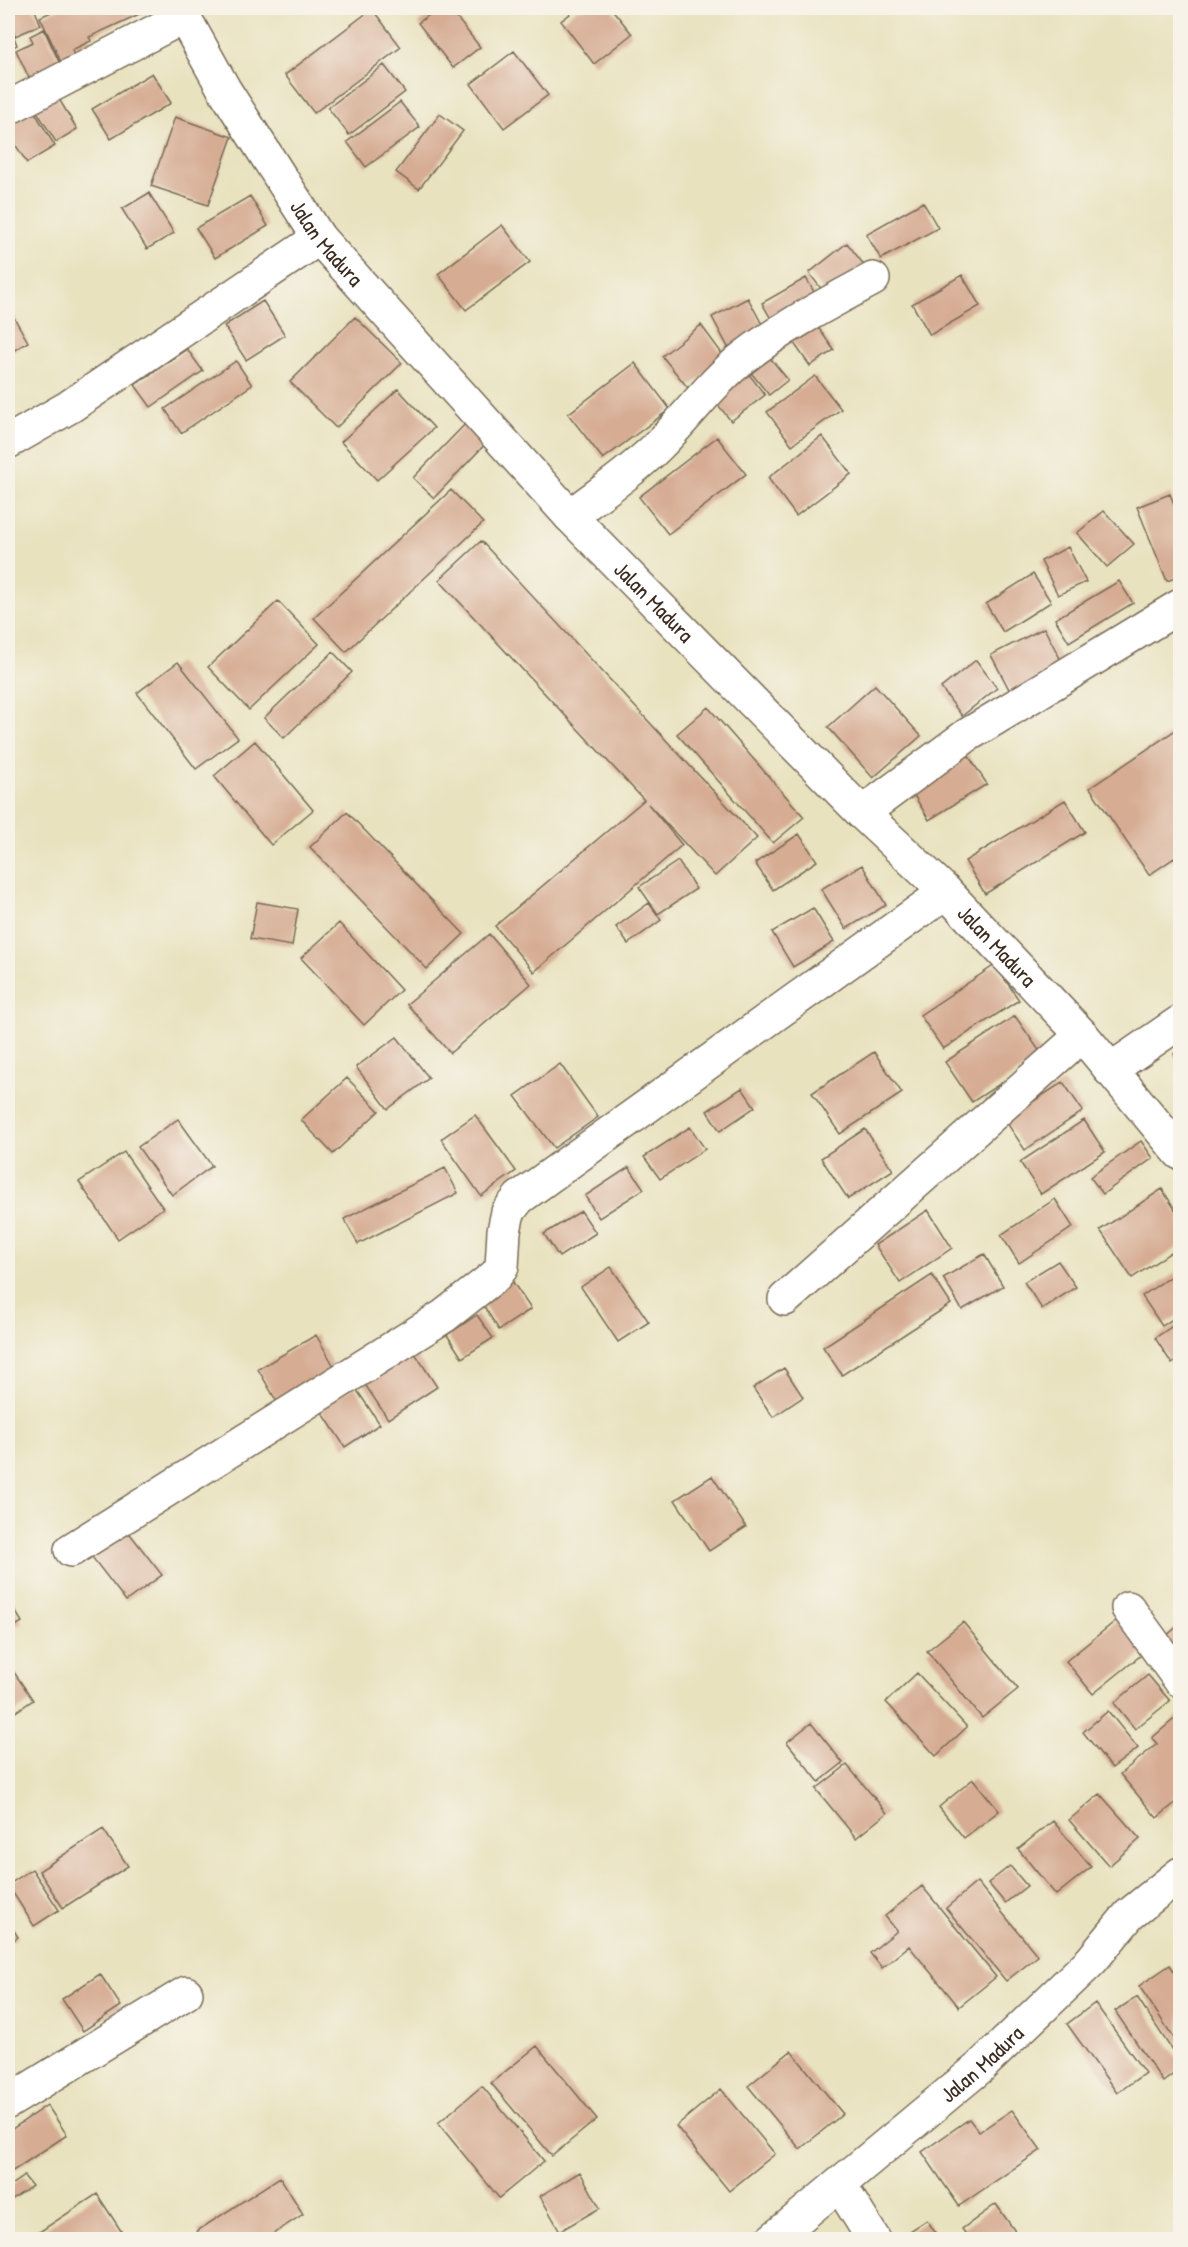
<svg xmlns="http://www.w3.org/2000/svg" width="1188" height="2247" viewBox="0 0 1188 2247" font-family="'Patrick Hand',sans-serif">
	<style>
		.building { fill: #d6ac93 }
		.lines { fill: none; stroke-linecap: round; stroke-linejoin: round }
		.minor-casing { stroke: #786a56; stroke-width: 36 }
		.minor { stroke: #fff; stroke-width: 33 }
		.labels { text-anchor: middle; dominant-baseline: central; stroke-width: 5; stroke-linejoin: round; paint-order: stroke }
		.street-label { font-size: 22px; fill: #3b2a1e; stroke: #f7f3e8 }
	</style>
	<rect width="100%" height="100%" fill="#f7f3e8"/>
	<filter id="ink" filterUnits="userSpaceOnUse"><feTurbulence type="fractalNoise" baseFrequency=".0167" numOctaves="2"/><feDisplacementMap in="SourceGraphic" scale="12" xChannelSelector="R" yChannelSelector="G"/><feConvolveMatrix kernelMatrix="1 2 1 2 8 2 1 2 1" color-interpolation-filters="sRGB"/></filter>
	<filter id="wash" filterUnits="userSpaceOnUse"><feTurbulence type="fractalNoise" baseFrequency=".008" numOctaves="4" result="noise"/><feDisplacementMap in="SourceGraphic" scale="24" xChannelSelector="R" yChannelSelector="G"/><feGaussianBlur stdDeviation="1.35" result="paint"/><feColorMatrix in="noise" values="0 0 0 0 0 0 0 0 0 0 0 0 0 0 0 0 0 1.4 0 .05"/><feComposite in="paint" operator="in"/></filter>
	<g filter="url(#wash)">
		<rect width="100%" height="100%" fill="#e9e2bf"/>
		<g id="blocks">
			<path class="building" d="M8,8h26l7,17 -26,11 -7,-18z
				M60,8h86l2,2 -59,27 2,4 -19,9 2,6 -13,6 -21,-45z
				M439,8h10l31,39 -27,21 -35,-45z
				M578,8h33l21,26 -38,30 -33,-43z
				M372,9l29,38 -87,66 -29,-38z
				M8,22l9,23 -9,5z
				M44,29l16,35 -31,14 -13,-28 17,-8 -3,-6z
				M514,51l34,44 -44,33 -33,-44z
				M384,65l21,27 -56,43 -21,-27z
				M152,73l19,30 -60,36 -19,-30z
				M56,94l21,35 -21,13 -22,-35z
				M400,102l20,25 -54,40 -19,-25z
				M31,106l24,40 -28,17 -19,-30v-13z
				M440,114l23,17 -44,58 -23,-17z
				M175,117l57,20 -24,68 -57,-19z
				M149,193l25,40 -27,16 -25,-40z
				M250,196l18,30 -53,32 -19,-30z
				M923,202l15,26 -57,31 -15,-25z
				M502,225l28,37 -64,48 -28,-36z
				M847,243l21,27 -39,29 -20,-26z
				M962,275l18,31 -50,29 -18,-31z
				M806,278l12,21 -44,25 -12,-21z
				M748,298l18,34 -36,19 -18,-34z
				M263,301l22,34 -39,25 -22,-34z
				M8,307l20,35 -20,12z
				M355,317l47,46 -66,65 -46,-46z
				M815,323l19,27 -24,16 -19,-27z
				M701,325l25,34 -38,29 -26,-32z
				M187,349l16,22 -52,36 -16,-22z
				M763,349l25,31 -19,15 -25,-31z
				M236,361l16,24 -71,48 -16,-24z
				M635,363l35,46 -67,50 -35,-45z
				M745,369l20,26 -34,26 -21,-26z
				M815,376l26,33 -49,36 -25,-33z
				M398,389l36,39 -57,52 -36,-38z
				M470,419l21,19 -57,60 -21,-20z
				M822,436l29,38 -55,42 -28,-38z
				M717,437l29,37 -78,60 -29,-37z
				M451,490l32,33 -137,129 -32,-34z
				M1170,494l10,25v57l-13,5 -30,-74z
				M1104,511l30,33 -27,23 -30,-34z
				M481,541l276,297 -42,38 -67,-72 34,41 -148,127 -39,-46 149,-126 -205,-220z
				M1068,547l18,35 -28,13 -17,-34z
				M1033,574l18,28 -48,30 -17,-28z
				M1119,581l14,22 -64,39 -14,-23z
				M278,601l41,43 -70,66 -41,-43z
				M1044,628l20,38 -53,27 -20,-38z
				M333,652l19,20 -68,66 -20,-20z
				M976,660l21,28 -35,28 -21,-28z
				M178,662l60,76 -42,31 -59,-76z
				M875,685l46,51 -48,42 -45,-51z
				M708,707l96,110 -31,26 -96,-109z
				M1180,727v127l-31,21 -59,-87z
				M255,741l58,69 -42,35 -57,-69z
				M966,752l21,32 -58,36 -20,-33z
				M1065,800l20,32 -100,62 -20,-33z
				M347,812l117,122 -37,35 -117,-122z
				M799,834l18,27 -44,29 -18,-27z
				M678,861l18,28 -38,25 -19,-27z
				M862,865l24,40 -40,24 -25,-40z
				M257,902l41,7 -6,37 -42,-7z
				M649,903l12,17 -33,24 -12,-17z
				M813,908l21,34 -41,25 -21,-35z
				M339,923l62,67 -37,35 -63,-67z
				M489,934l42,50 -81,69 -43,-49z
				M995,965l24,35 -76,49 -23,-34z
				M1015,1016l28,40 -71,46 -27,-40z
				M397,1037l32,41 -41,31 -32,-42z
				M1180,1049v14l-6,-9z
				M874,1052l28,41 -62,41 -28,-41z
				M560,1064l38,53 -44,31 -39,-52z
				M347,1078l32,33 -46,43 -32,-34z
				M1063,1082l20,29 -58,39 -20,-30z
				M742,1088l13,19 -35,24 -13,-20z
				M475,1115l41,56 -35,25 -40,-57z
				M178,1119l34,47 -40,29 -34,-48z
				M1084,1120l21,32 -64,42 -21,-32z
				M690,1127l15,22 -45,30 -16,-22z
				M865,1129l28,41 -45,29 -27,-41z
				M1141,1141l12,17 -50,36 -13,-17z
				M124,1152l39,56 -45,31 -39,-57z
				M629,1167l15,22 -45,29 -14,-22z
				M445,1168l13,25 -100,51 -14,-25z
				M1162,1189l18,28v29l-48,32 -32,-48z
				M1055,1199l18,28 -54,36 -18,-28z
				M928,1210l24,38 -52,35 -25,-38z
				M581,1211l15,22 -37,24 -15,-23z
				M984,1254l19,32 -41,24 -19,-32z
				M1058,1261l18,26 -34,22 -18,-27z
				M611,1267l38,55 -31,20 -37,-55z
				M1180,1270v44l-18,12 -20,-30z
				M508,1275l23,34 -32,21 -22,-35z
				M932,1275l19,29 -109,71 -19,-28z
				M477,1315l16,23 -31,20 -15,-23z
				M1180,1321v37l-8,6 -17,-26z
				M316,1335l19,33 -58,34 -19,-33z
				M413,1350l24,37 -49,32 -24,-36z
				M784,1368l19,29 -30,20 -20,-29z
				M354,1386l26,38 -35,23 -25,-38z
				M712,1476l34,51 -37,24 -34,-51z
				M127,1530l35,45 -36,26 -34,-44z
				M8,1599l14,23 -14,9z
				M1118,1619l27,33 -52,42 -27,-33z
				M963,1622l55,67 -36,29 -55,-67z
				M1180,1624v35l-16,-21z
				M9,1665l24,35 -25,17v-51z
				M917,1673l50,54 -31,29 -50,-54z
				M1148,1675l22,26 -35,28 -21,-26z
				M1108,1711l30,37 -26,20 -29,-36z
				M1180,1714v85l-23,19 -37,-44 37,-30 -5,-6z
				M811,1723l32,40 -24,19 -32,-40z
				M847,1765l40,48 -31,25 -40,-49z
				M973,1779l26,32 -35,27 -25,-31z
				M1100,1794l40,45 -31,27 -40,-46z
				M1053,1821l38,46 -35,28 -38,-46z
				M103,1829l25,37 -65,42 -24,-37z
				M1010,1866l17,20 -22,17 -17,-20z
				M32,1869l27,41 -25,16 -26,-41z
				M977,1882l61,74 -32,25 -60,-73z
				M922,1886l74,91 -37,30 -50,-61 -27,22 -12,-15 27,-22 -12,-15z
				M8,1921l10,16 -10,7z
				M1170,1965l10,15v67l-41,-61z
				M100,1974l21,32 -38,25 -21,-32z
				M1137,1997l43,65v7l-17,13 -48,-71z
				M1095,2003l50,70 -28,20 -50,-69z
				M537,2046l60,73 -45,37 -61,-73z
				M791,2051l52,63 -43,35 -52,-63z
				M482,2086l62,75 -45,37 -61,-75z
				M721,2089l54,65 -46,37 -53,-65z
				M47,2105l20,30 -59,39v-42z
				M1012,2110l29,40 -82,56 -37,-54 47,-33 10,13z
				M580,2172l20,36 -40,23 -20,-35z
				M24,2176l8,10 -24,16v-15z
				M280,2177l23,37 -39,26h-61l-6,-9z
				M97,2194l30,46h-96l-1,-2z
				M996,2204l25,36h-51l-8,-11z
				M927,2220l13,20h-44z"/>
		</g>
	</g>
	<g filter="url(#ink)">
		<use href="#blocks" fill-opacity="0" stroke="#786a56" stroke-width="1.5"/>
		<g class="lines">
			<g class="minor-casing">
				<g id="minor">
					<path id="s1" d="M179,8l45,81 95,149 251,278 292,297 84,79 136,143 98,118"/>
					<path d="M8,108l177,-92"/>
					<path d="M8,442l61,-35 250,-169"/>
					<path d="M570,516c30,-23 62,-44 89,-71 29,-29 53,-63 85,-88 40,-31 85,-54 129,-78"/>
					<path d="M862,813l104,-77 214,-130"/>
					<path d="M1110,1070l70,-48"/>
					<path d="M785,1299l297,-264"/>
					<path d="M71,1550l373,-234 51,-40 7,-9 2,-36 4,-19 11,-14 427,-306"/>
					<path d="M1128,1608l52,72"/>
					<path d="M8,2102l178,-109"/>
					<path d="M840,2185l34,55"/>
					<path id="s2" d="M772,2240l207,-172 112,-107 38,-46 51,-41"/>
				</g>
			</g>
			<use href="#minor" class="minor"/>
		</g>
	</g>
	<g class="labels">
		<g class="street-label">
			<text stroke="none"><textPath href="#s1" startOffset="278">Jalan Madura</textPath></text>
			<text stroke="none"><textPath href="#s1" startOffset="764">Jalan Madura</textPath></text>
			<text stroke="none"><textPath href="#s1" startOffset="1250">Jalan Madura</textPath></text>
			<text stroke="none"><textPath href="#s2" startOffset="274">Jalan Madura</textPath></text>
		</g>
	</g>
	<rect width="1188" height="2247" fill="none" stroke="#f7f3e8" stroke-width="30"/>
</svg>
